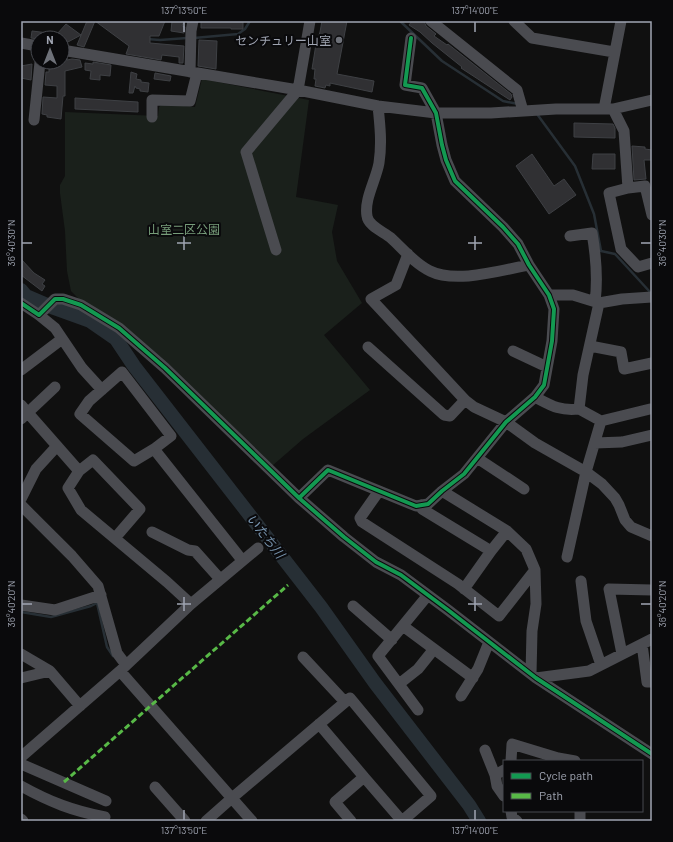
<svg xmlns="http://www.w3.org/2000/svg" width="673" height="842" viewBox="0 0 673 842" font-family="Barlow,'Noto Sans JP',sans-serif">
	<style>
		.green { fill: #1a201b }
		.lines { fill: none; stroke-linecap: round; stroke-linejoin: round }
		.stream { stroke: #272f35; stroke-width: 2.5 }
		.river { stroke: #272f35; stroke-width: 14 }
		.building { fill: #303033; stroke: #3e4044 }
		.minor { stroke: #4a4b50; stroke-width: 11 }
		.quiet { stroke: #58b947; stroke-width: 3; stroke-dasharray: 6 3; stroke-linecap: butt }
		.cycleway-casing { stroke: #0a0a0c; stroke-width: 6 }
		.cycleway { stroke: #139951; stroke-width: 4 }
		.ticks { fill: none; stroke: #a0a5b2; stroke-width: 1.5 }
		.poi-dot { fill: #6e7179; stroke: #0a0a0c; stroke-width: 1.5 }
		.labels { text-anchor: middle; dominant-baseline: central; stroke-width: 4; stroke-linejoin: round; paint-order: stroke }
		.poi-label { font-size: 12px; fill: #a0a5b2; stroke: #0a0a0c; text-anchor: end }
		.park-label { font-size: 12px; fill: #779d7a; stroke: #0a0a0c }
		.water-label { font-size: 13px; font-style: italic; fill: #7793ad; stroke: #0a0a0c }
		.neatline { fill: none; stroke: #a0a5b2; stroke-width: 1.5 }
		.ticks-label { font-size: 10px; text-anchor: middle; fill: #a0a5b2 }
	</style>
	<rect width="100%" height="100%" fill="#101010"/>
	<path class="green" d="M202,79l107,21 -13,97 42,8 -6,27 5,29 25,42 -38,32 46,55 -67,49 -31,27 -191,-165 -10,-10 -4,-20 -2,-40 -5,-38v-8l5,-9v-64l93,4 1,-9 3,-3 33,3z"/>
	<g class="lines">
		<path class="stream" d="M400,21l42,40 61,40 15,3
			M194,38l44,-4 7,-5 5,-8
			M147,39l13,1 27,-2
			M537,114l38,52 19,48 7,37 14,3 35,38 2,1
			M21,612l30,5 40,-11 6,-3 10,44 6,9"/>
		<path class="river" d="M21,290l5,6 28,12 36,13 26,18 18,27 187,241 54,76 94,122 10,16"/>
	</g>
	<path class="building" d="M87,21h8l-11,26 -7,-2z
		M95,21h70l-6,15h-9v7l34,3 -1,17h-4v-6l-17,-2 -1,5 -35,-6 3,-8z
		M172,21h12l-2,5 3,1 -1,6 -13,-2z
		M201,21h42v8h-12v-1h-30z
		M322,21h25l-10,53 37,7 -2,11 -42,-9v3l-4,-1 -1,3 -10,-2 1,-7h-2l1,-10h-3l4,-25 4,-12z
		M412,21h12l2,5 10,8 -2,2 13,9 1,-1 63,50 1,3 -2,3 -49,-32 1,-1 -30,-24 -12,-11 -11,-7z
		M66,24l15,11 -15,8 -4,-2v-3l-24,1 -7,-1 1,-7 25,3z
		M199,40l18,1 -1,28 -18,-3z
		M62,57l5,1v2l5,-1 8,1 2,7 -17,4v25h-2l-2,23 -14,-2v-2l-5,-1 1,-17 14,1v-12l-12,-1 1,-13h3v-10h13z
		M93,62l18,3 -1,11 -10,-1v5l-10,-1 1,-8 -6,-1v-7l8,1z
		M32,64l-1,16 -10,-2v-12z
		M131,72l6,2 -1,5 5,1v2l8,1 -1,9 -8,-1v-2l-4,-1 -1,-2 -2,7h-4z
		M155,73l16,3 -1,5 -16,-2z
		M75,98l63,4v10l-63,-3z
		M574,123l39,1 2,4v10l-41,-1z
		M632,146l13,1v2l7,1v10h-8l2,19 -12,1z
		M532,154l22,32 10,-7 12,16 -27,19 -33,-48z
		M593,154h22v15h-23z
		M21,259l13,14 11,7 -3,4 3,2 -3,5 -21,-16z"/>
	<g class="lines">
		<path class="minor" d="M431,21l86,69 6,21
			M514,21l18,17 82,14
			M21,43l17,3
			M62,50l236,40 80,16 58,7h55l65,-4h57l39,-9
			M190,72l1,-41 2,-10
			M378,106c2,19 4,38 1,57 -3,17 -15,36 -12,53 1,10 17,16 24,22 12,11 24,26 39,33 26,13 71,-1 99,-6
			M604,109l17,-88
			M613,109l11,22 4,57 -19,5 12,56 17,18 14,-4
			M152,117v-17l38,1 7,-28
			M34,120l6,-58
			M628,188l17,-2 7,29
			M570,236l22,-3c4,23 6,46 3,69
			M276,250l-30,-98 52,-62 12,-69
			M408,254l-12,31 -25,14 94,101
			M549,295h24l26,8 23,-4 30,-2
			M21,303l18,12 16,13 27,40 20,22
			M39,315l16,-16h8l18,6 38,23 46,40 134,130 45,39 32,25 25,13 47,35 88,68 116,76
			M590,346l31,6 3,17 28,-6
			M368,347l76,68 6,1 15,-16 9,7 32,15 29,21 51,29 16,12 13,14 4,7 6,15 6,7 21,9
			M513,351l34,16
			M21,370l41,-31
			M122,372l49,64 -17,13 -20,12 -54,-47 9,-13z
			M535,397c17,9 25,14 44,12l4,-34 16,-72
			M21,405l58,66 -11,17 13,22 86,72 24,22
			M21,419l34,-32
			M601,421l49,-12
			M595,443l27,-1 30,-7
			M154,449l88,111
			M477,458l47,31
			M79,471l14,-11 47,49 -25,29
			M379,491l-19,27 2,4 96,62 41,32 36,-46
			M442,491l65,40 19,18 9,21 1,34 -4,27 -1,43
			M299,498l29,-28 88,36 12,-2 14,-13 22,-17 42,-52 29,-25 9,-12 8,-44 2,-32 -5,-14 -20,-30 -11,-21 -15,-17 -48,-46 -9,-21 -4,-15 -6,-32 -14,-25 -17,-3 6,-47
			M21,499l15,-30 21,-23
			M21,505l51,51 26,30 19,67 9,12
			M421,505l1,4 69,42
			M152,532l36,18 7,1 25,28
			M567,557l19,-85 15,-51 -22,-12
			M581,581l5,40 15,44
			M464,589l27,-38 16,-20
			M21,605l34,5 46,-15
			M353,606l39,34
			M403,626l70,52
			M642,644l5,38h5
			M21,654l29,17
			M622,654l-13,-65 43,1
			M303,657l42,45
			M120,671l132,150
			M21,678l29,-7 30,35
			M536,678l53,-7 63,-32
			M399,684l19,-15 16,-20
			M461,696l17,-27 11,-27
			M418,710l-40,-54 50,-61
			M319,724l45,53
			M485,750l10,25
			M21,757l99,-86 71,-67 67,-56
			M511,761l1,-17 46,14 17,3
			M21,764l85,37
			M504,770l-9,5 2,11 7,10
			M21,786c29,16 52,25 84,31
			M155,787l30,34
			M511,811l1,6 5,4
			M580,811v10
			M21,819l2,2
			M206,821l26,-23 118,-100 81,98 -29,25 -38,-44 -29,25 16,19"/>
		<path class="quiet" d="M64,782l224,-197"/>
		<g class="cycleway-casing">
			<path id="cycleway" d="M21,303l18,12 16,-16h8l18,6 38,23 46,40 134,130 45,39 32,25 25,13 47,35 88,68 116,76
				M299,498l29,-28 88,36 12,-2 14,-13 22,-17 42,-52 29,-25 9,-12 8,-44 2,-32 -5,-14 -20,-30 -11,-21 -15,-17 -48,-46 -9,-21 -4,-15 -6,-32 -14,-25 -17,-3 6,-47"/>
		</g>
		<use href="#cycleway" class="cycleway"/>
	</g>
	<path class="ticks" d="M184,22v10M475,22v10M184,236v14M475,236v14M22,243h10M177,243h14M468,243h14M641,243h10M184,597v14M475,597v14M22,604h10M177,604h14M468,604h14M641,604h10M184,810v10M475,810v10"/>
	<circle class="poi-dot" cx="339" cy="40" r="4"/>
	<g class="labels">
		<g class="poi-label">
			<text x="331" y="40">センチュリー山室</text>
		</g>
		<g class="park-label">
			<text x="184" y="229">山室二区公園</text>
		</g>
		<g class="water-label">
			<text transform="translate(266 536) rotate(52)">いたち川</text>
		</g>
	</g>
	<rect width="673" height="842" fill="none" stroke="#0a0a0c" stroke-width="44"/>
	<rect x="503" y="760" width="140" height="52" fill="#0a0a0c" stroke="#46484e"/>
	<rect x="511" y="773" width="20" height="6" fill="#139951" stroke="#46484e"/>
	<text x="539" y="780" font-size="12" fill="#a0a5b2">Cycle path</text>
	<rect x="511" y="793" width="20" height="6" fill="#58b947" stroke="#46484e"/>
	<text x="539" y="800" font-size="12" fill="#a0a5b2">Path</text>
	<g transform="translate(50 50)"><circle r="19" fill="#0a0a0c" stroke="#46484e"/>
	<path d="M0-3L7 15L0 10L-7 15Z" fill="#6e7179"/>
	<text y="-6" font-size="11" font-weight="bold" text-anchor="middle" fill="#a0a5b2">N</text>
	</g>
	<rect x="22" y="22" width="629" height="798" class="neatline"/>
	<g class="ticks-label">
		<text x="184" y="14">137°13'50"E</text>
		<text x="475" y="14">137°14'00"E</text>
		<text transform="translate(11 243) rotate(-90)" y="4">36°40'30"N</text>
		<text transform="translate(662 243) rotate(-90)" y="4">36°40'30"N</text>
		<text transform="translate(11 604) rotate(-90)" y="4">36°40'20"N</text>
		<text transform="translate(662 604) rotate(-90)" y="4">36°40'20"N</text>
		<text x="184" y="834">137°13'50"E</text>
		<text x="475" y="834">137°14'00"E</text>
	</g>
</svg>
